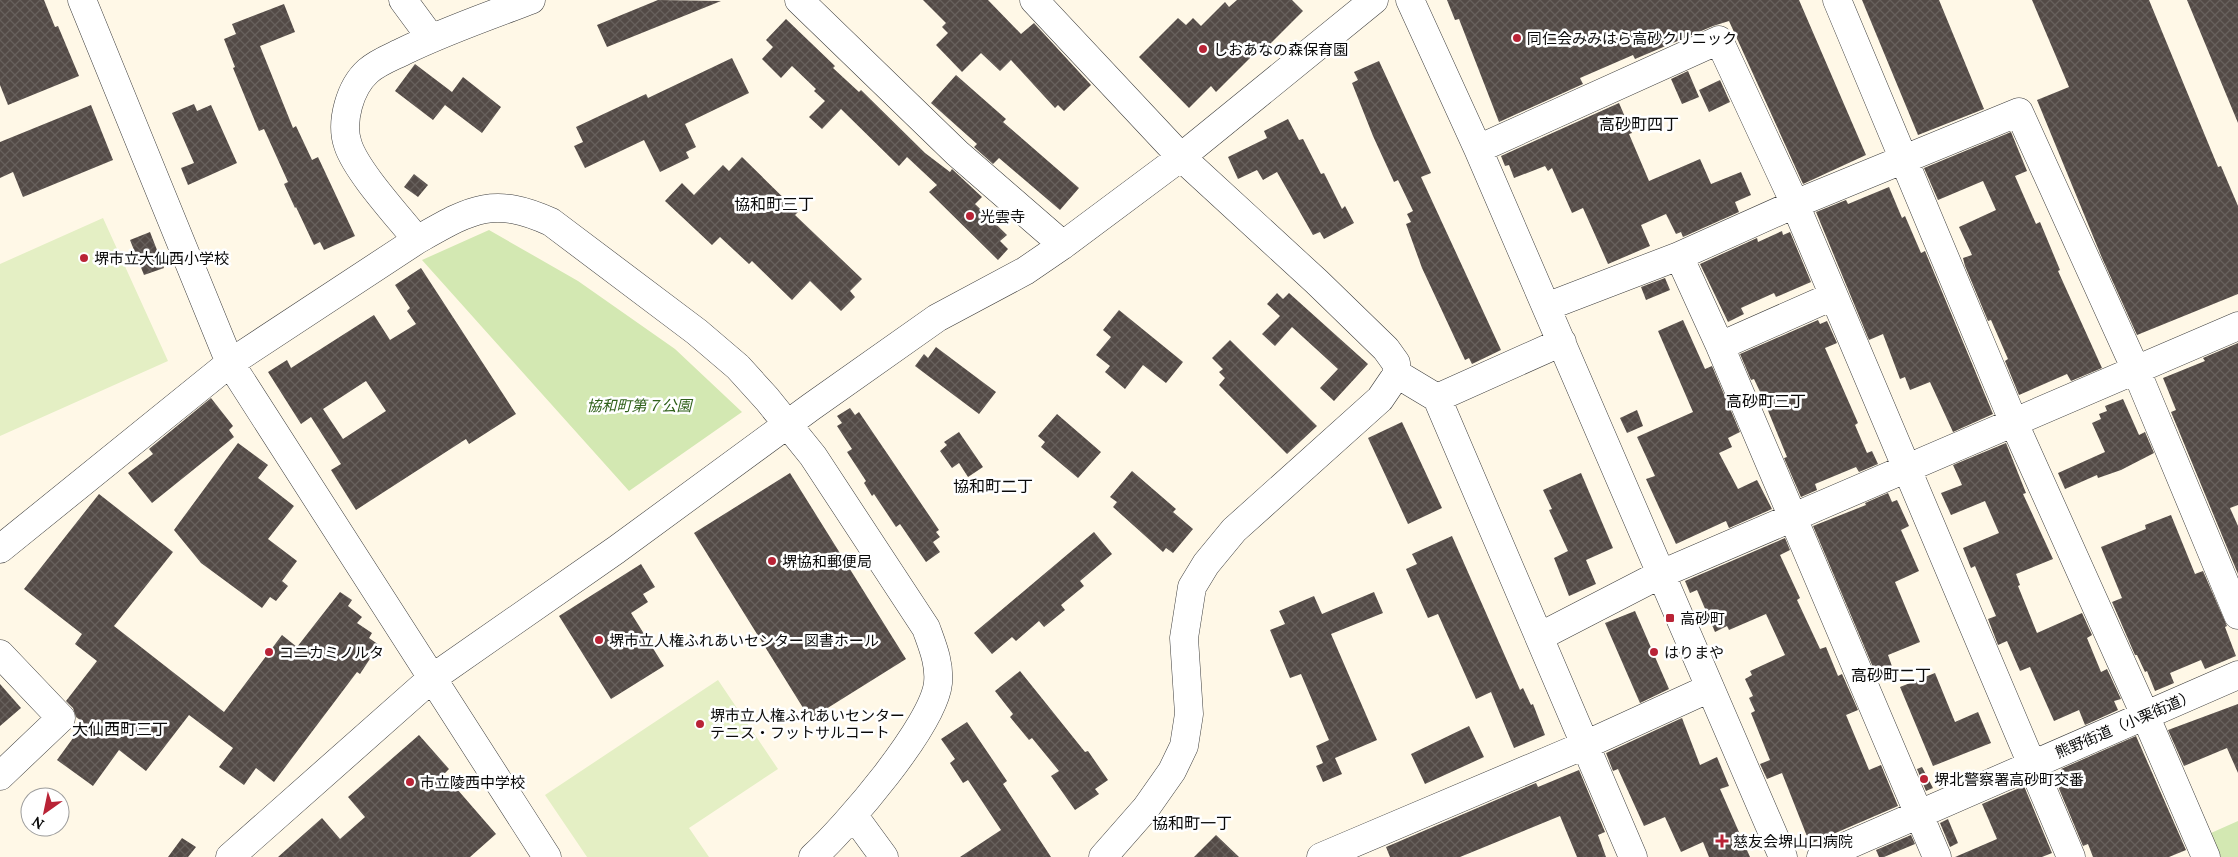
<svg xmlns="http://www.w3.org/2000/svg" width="2238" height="857" viewBox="0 0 2238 857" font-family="Lora,'Noto Sans JP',serif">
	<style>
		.park { fill: #d3e8b2 }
		.pitch { fill: #e4efc4 }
		.building { fill: url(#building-cross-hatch); fill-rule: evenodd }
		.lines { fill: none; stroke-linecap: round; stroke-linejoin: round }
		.minor-casing { stroke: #3d3d3d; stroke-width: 29 }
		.minor { stroke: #fff; stroke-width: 28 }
		.poi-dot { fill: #b92336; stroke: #fff; stroke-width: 2 }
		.labels { text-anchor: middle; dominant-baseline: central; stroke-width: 5; stroke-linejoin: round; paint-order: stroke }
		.poi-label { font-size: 15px; fill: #0a0a0a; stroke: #fff; text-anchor: start }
		.park-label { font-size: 15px; font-style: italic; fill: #30611b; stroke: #fff }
		.street-label { font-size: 15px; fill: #0a0a0a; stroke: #fff }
		.neighbourhood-label { font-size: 16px; fill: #0a0a0a; stroke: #fff }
	</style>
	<defs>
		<pattern id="building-cross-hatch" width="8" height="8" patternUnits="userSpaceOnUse" patternTransform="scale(1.25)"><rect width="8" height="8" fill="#534a46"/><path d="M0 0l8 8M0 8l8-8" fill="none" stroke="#67605c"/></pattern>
	</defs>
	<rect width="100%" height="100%" fill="#fff8e7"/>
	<path class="park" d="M489,230l89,51 97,68 67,63 -113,79 -207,-231z
		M2238,821v36h-17l-10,-24z"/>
	<path class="pitch" d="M103,218l65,143 -168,75v-172z
		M718,680l60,89 -89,59 20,29h-122l-42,-62z"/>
	<path class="building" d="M0,0h44l11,27 3,-1 21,50 -71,29 -8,-20z
		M658,0l63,1 -114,46 -10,-22z
		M923,0h65l33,34 13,-11 57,62 -27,26 -6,-6 -3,3 -44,-48 -11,11 -19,-18 -19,19 -26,-27 12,-12 -6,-6 4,-4z
		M1237,0h55l11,11 -37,37 -3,-3 -47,47 -5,-6 -22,22 -50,-51 39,-39 8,7 7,-7 8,8 24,-24 4,5z
		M1447,0h352l67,155 -63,29 -74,-163 -16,5 -78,33 -2,-4 -53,23 3,6 -84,38 -40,-103 -4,1z
		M1862,0h77l45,109 -66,26z
		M2032,0h117l69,167 3,-1 17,40v88l-101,41 -35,-77 -65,-158 32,-13z
		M2187,0h51v123z
		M284,4l11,28 -35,14 33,82 3,-2 16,34 6,-3 37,79 -31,14 -4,-8 -6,3 -18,-38 -1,1 -11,-24 4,-2 -24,-53 -5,2 -26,-63 2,-1 -11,-28 12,-5 -4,-10z
		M786,19l49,47 -2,2 26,24 2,-2 64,63 25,19 2,-3 30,28 -7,7 32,31 -7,6 8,8 -10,11 -69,-68 8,-7 -30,-28 -8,9 -58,-57 -19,20 -13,-12 16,-16 -11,-10 2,-2 -24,-23 -11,12 -19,-19 11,-12 -7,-7z
		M732,58l17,35 -64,31 11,23 -10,5 3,6 -29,14 -16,-32 -59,28 -11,-22 9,-4 -7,-15 70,-33 2,4z
		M1379,61l52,112 -10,4 80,173 -29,14 -3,-6 -4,2 -43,-92 -16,-44 5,-2 -4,-8 6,-3 -15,-31 -4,2 -21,-46 -21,-53 6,-3 -4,-8z
		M415,64l37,28 11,-15 38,30 -19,26 -37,-28 -12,15 -38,-29z
		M1688,71l11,26 -17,7 -11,-25z
		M956,75l50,44 -3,3 76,66 -19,22 -61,-52 -6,6 -19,-17 3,-3 -46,-41z
		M1720,80l10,22 -21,10 -10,-22z
		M1619,103l13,30 -3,1 20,47 51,-22 11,25 30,-12 10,23 -16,7 4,10 -56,25 -2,-5 -5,2 -10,-20 -25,11 9,21 -42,18 -25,-56 -11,5 -20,-45 -4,3 -3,-5 -31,12 -5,-13 -4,1 -4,-10z
		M194,104l3,7 14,-6 26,58 -49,22 -7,-17 13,-5 -22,-50z
		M91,105l22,55 -90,37 -10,-25 -13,6v-36z
		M1288,119l11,21 4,-1 18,35 3,-1 18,36 3,-3 9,17 -30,16 -4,-7 -7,3 -36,-63 -14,8 -6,-10 -19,9 -10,-22 39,-19 -3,-7z
		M2011,132l16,39 -12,5 21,48 4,-2 20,48 -2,1 44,97 -31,13 -4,-7 -48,21 -14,-34 3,-2 -17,-39 -3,1 -23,-55 -2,-8 9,-3 -13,-28 37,-17 -13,-29 -45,19 -14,-32z
		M742,157l56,55 -3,3 67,64 -12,12 5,6 -14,14 -31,-30 -18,19 -40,-39 -3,3 -29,-27 -8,8 -47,-44 17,-18 12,12 29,-30 6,6z
		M414,174l14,11 -10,12 -14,-10z
		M1889,187l13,31 3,-2 16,37 4,-2 68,163 -40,18 -23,-50 -20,8 -5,-13 -5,2 -17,-45 -14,6 -53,-128 30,-12 2,4z
		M1782,231l1,4 7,-3 21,50 -35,15 -2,-4 -33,15 3,6 -16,8 -28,-58 57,-26 1,4z
		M150,232l14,36 -20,7 -14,-35z
		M421,268l95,146 -47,30 -3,-5 -110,71 -25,-40 10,-6 -30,-47 -10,7 -33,-52 19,-12 4,8 83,-53 16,25 26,-16 -9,-13 3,-3 -15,-23zM366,381l20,30 -43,28 -20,-30z
		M1665,278l5,12 -24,10 -5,-13z
		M1277,293l6,6 6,-6 79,71 -34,37 -14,-13 18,-19 -46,-42 -17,19 -13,-12 18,-18 -13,-12z
		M1119,310l64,52 -17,21 -23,-18 -18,24 -20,-17 5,-6 -14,-11 15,-18 -8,-7z
		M1683,320l22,49 7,-3 28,66 -12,6 4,9 -13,6 19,36 19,-9 15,29 -43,19 -3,-7 -50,23 -30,-65 9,-3 -18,-39 56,-25 -35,-81z
		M1818,320l2,4 7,-3 10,22 -12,5 33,75 -3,2 12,28 5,-2 6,13 -19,8 -3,-5 -41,17 2,6 -16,7 -17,-39 3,-1 -25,-61 -8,-17 -3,1 -11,-26z
		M1230,340l87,86 -30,28 -68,-69 6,-7 -6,-6 4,-3 -11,-11z
		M2238,343v162l-8,3 8,18v48l-67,-162 5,-2 -13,-32 42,-17 -2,-3z
		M936,347l60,45 -17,22 -64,-48 9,-12 4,4z
		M211,398l22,28 -4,4 5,7 -82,66 -24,-30 25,-19 -4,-5z
		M2123,399l16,36 6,-3 9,21 -33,17 -23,8 -1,-3 -32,14 -7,-16 47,-21 -13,-29 9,-4 -2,-5 8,-3 -2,-5z
		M850,408l5,7 4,-3 80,118 -3,2 4,5 -7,5 7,10 -14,10 -26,-38 -4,3 -22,-33 -2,2 -8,-13 2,-2 -19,-29 5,-3 -15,-23 5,-3 -5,-7z
		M1637,410l6,16 -16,7 -7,-15z
		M1057,414l44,38 -23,26 -37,-31 4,-5 -7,-6z
		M1402,422l40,86 -34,16 -40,-86z
		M959,432l24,35 -15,10 -9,-14 -7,5 -12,-17 7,-6 -3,-3z
		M238,443l30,22 -10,13 36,28 -26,33 29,22 -15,20 6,5 -12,15 -6,-4 -8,11 -61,-45 -27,-33z
		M2006,443l20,50 -3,1 30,65 -37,15 4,11 -2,1 19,47 45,-20 10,22 -5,3 14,34 6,-3 14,30 -7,2 4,9 -33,15 -6,-15 -25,11 -24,-54 -10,4 -13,-30 -9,4 -10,-26 8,-3 -21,-50 -4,2 -8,-20 36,-15 -14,-32 -34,14 -10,-22 21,-8 -9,-20z
		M1132,471l44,38 -3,3 20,17 -20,24 -7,-5 -3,4 -50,-45 4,-5 -7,-5z
		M790,473l116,186 -96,60 -116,-186z
		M1581,473l32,75 -27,12 10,24 -27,12 -15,-38 14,-7 -19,-41 3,-1 -9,-19z
		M1888,493l4,9 5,-2 12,26 -8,4 18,41 -24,11 25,60 -32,13 6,17 -16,7 -65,-153 53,-21 -1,-2z
		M99,494l74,58 -59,74 110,86 58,-77 15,12 43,-55 12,8 -4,6 14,11 -5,6 15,10 -3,5 10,7 -19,29 -3,-2 -83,110 -18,-14 -12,17 -25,-18 14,-19 -44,-33 -43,56 -27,-21 -26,36 -36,-26 27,-37 -8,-6 -3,-9 -7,-7 31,-40 -22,-17 7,-10 -58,-45z
		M2171,515l24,59 8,-3 24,55 -2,1 11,29 -31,13 -4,-9 -31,13 4,10 -19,8 -8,-20 -2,1 -8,-17h-2l-23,-53 10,-4 -21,-51 45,-18 -1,-4z
		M1094,532l18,22 -32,27 4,5 -23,19 4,5 -21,17 -5,-6 -23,20 -4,-4 -20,17 -18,-21z
		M1452,536l68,154 3,-2 8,17 2,-1 12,31 -31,13 -23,-56 -15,7 -38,-85 -10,4 -22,-49 11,-5 -5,-10z
		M1785,538l5,12 -10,5 20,43 -3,2 23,49 6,-2 12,29 4,-2 16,36 -12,5 23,55 12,-5 17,41 -88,38 -28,-71 -15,6 -7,-15 10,-4 -19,-47 4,-2 -6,-13 4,-2 -8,-17 7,-4 -2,-4 35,-16 -19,-41 -37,16 -2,-4 -12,6 -18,-42 -7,3 -5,-12z
		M641,564l14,23 -12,7 5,8 -17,11 33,53 -53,33 -52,-83z
		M1374,592l9,21 -52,21 46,106 -42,18 7,16 -19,8 -7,-16 7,-3 -7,-17 13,-6 -28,-66 -11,4 -20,-48 15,-6 -6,-13 35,-15 8,18z
		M1635,611l34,78 -29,14 -35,-80z
		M1020,671l65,81 3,-1 20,29 -13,9 4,5 -24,16 -24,-34 8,-5 -27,-33 -3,2 -19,-23 3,-3 -18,-23z
		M1935,673l20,49 23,-10 13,31 -58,23 -33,-79z
		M0,684l21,24 -21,18z
		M2238,704v69l-11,-25 -43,18 -16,-36z
		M1682,718l18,47 17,-8 12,29 -9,3 30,68h-41l-6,-15 -22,10 -16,-35 -21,9 -26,-57 -5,2 -7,-18z
		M967,722l40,59 -4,3 48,73h-91l41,-27 -33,-50 -5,3 -13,-20 5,-4 -14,-20z
		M1469,726l15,31 -59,27 -14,-30z
		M419,735l30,34 -5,5 52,60 -26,23h-192l44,-39 18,21 25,-22 -17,-20z
		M2136,736l50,114 -17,7h-76l-5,-13 -5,2 -26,-62 8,-3 -4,-12z
		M1922,767l11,21 -7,3 -9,-22z
		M1579,770l26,62 -7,3 8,22h-29l-17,-41 -100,41h-70l-4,-10 150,-64 2,4z
		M2024,786l28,67 -10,4h-87l42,-18 -15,-35z
		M1948,819l10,24 -8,4 -10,-24z
		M1216,835l23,22h-45z
		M1911,835l4,9 -31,13h-5l-3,-7z
		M182,838l14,9 -8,10h-20z"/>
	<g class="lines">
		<g class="minor-casing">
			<path id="minor" d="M82,0l148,363 317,494
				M403,0l28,38
				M799,0l158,153 106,92
				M1034,0l147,157 136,125 69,67 10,14 1,11 -17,25 -146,131 -28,34 -14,23 -8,51 5,76 -5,32 -12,25 -26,37 -43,49
				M1410,0l68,149 305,708
				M1837,0l177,423 131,292 61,142
				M1478,149l241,-109 76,164 276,653
				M417,240c-19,-24 -60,-68 -69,-95 -8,-23 2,-58 20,-74 10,-9 24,-14 36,-20 41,-20 84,-35 127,-51
				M1679,256l41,90 217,511
				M1546,307l133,-51 116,-52 224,-92 117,258 102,245
				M1720,346l113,-50
				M1397,374l40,24 196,459
				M1437,398l125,-56
				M0,549l230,-186 187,-123c53,-30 75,-45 134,-18l146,110 41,35 29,32 46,57 113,172c6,17 14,35 12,55 -4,42 -92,144 -125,174
				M1539,637l122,-63 577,-248
				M0,654l61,64 -61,58
				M854,816l30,41
				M230,857l201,-178 185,-129 195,-143 126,-89 88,-47 38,-26 118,-88 193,-157
				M1321,857l264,-112 125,-57
				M1821,857l417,-182"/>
		</g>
		<use href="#minor" class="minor"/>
	</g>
	<g class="poi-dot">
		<circle cx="1517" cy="38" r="5"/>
		<circle cx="1203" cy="49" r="5"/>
		<circle cx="970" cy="216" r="5"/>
		<circle cx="84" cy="258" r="5"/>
		<circle cx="772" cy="561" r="5"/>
		<rect x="1665" y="613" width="10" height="10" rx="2.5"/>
		<circle cx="599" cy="640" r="5"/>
		<circle cx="269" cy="652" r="5"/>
		<circle cx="1654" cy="652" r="5"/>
		<circle cx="700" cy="724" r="5"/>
		<circle cx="1924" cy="779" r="5"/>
		<circle cx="410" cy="782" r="5"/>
		<path d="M1719.5 833.5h5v5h5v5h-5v5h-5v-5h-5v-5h5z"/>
	</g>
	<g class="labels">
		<g class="poi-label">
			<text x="1527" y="38">同仁会みみはら高砂クリニック</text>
			<text x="1213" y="49">しおあなの森保育園</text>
			<text x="980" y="216">光雲寺</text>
			<text x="94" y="258">堺市立大仙西小学校</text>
			<text x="782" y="561">堺協和郵便局</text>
			<text x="1680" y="618">高砂町</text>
			<text x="609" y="640">堺市立人権ふれあいセンター図書ホール</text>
			<text x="279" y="652">コニカミノルタ</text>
			<text x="1664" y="652">はりまや</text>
			<text x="710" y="715">堺市立人権ふれあいセンター<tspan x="710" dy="17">テニス・フットサルコート</tspan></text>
			<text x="1934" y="779">堺北警察署高砂町交番</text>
			<text x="420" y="782">市立陵西中学校</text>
			<text x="1733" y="841">慈友会堺山口病院</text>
		</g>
		<g class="park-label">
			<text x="639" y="405">協和町第７公園</text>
		</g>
		<g class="street-label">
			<text transform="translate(2125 724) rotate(-23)">熊野街道（小栗街道）</text>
		</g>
		<g class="neighbourhood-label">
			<text x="1639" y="124">高砂町四丁</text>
			<text x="774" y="204">協和町三丁</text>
			<text x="1766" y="401">高砂町三丁</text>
			<text x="993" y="486">協和町二丁</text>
			<text x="1891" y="675">高砂町二丁</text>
			<text x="120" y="729">大仙西町三丁</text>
			<text x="1192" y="823">協和町一丁</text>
		</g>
	</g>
	<g transform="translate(45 812) rotate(213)"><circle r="24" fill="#ffffff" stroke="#9d9d9d"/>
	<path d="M0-4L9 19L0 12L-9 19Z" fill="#b92336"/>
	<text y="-8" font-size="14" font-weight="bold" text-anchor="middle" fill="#0a0a0a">N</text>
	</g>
</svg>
